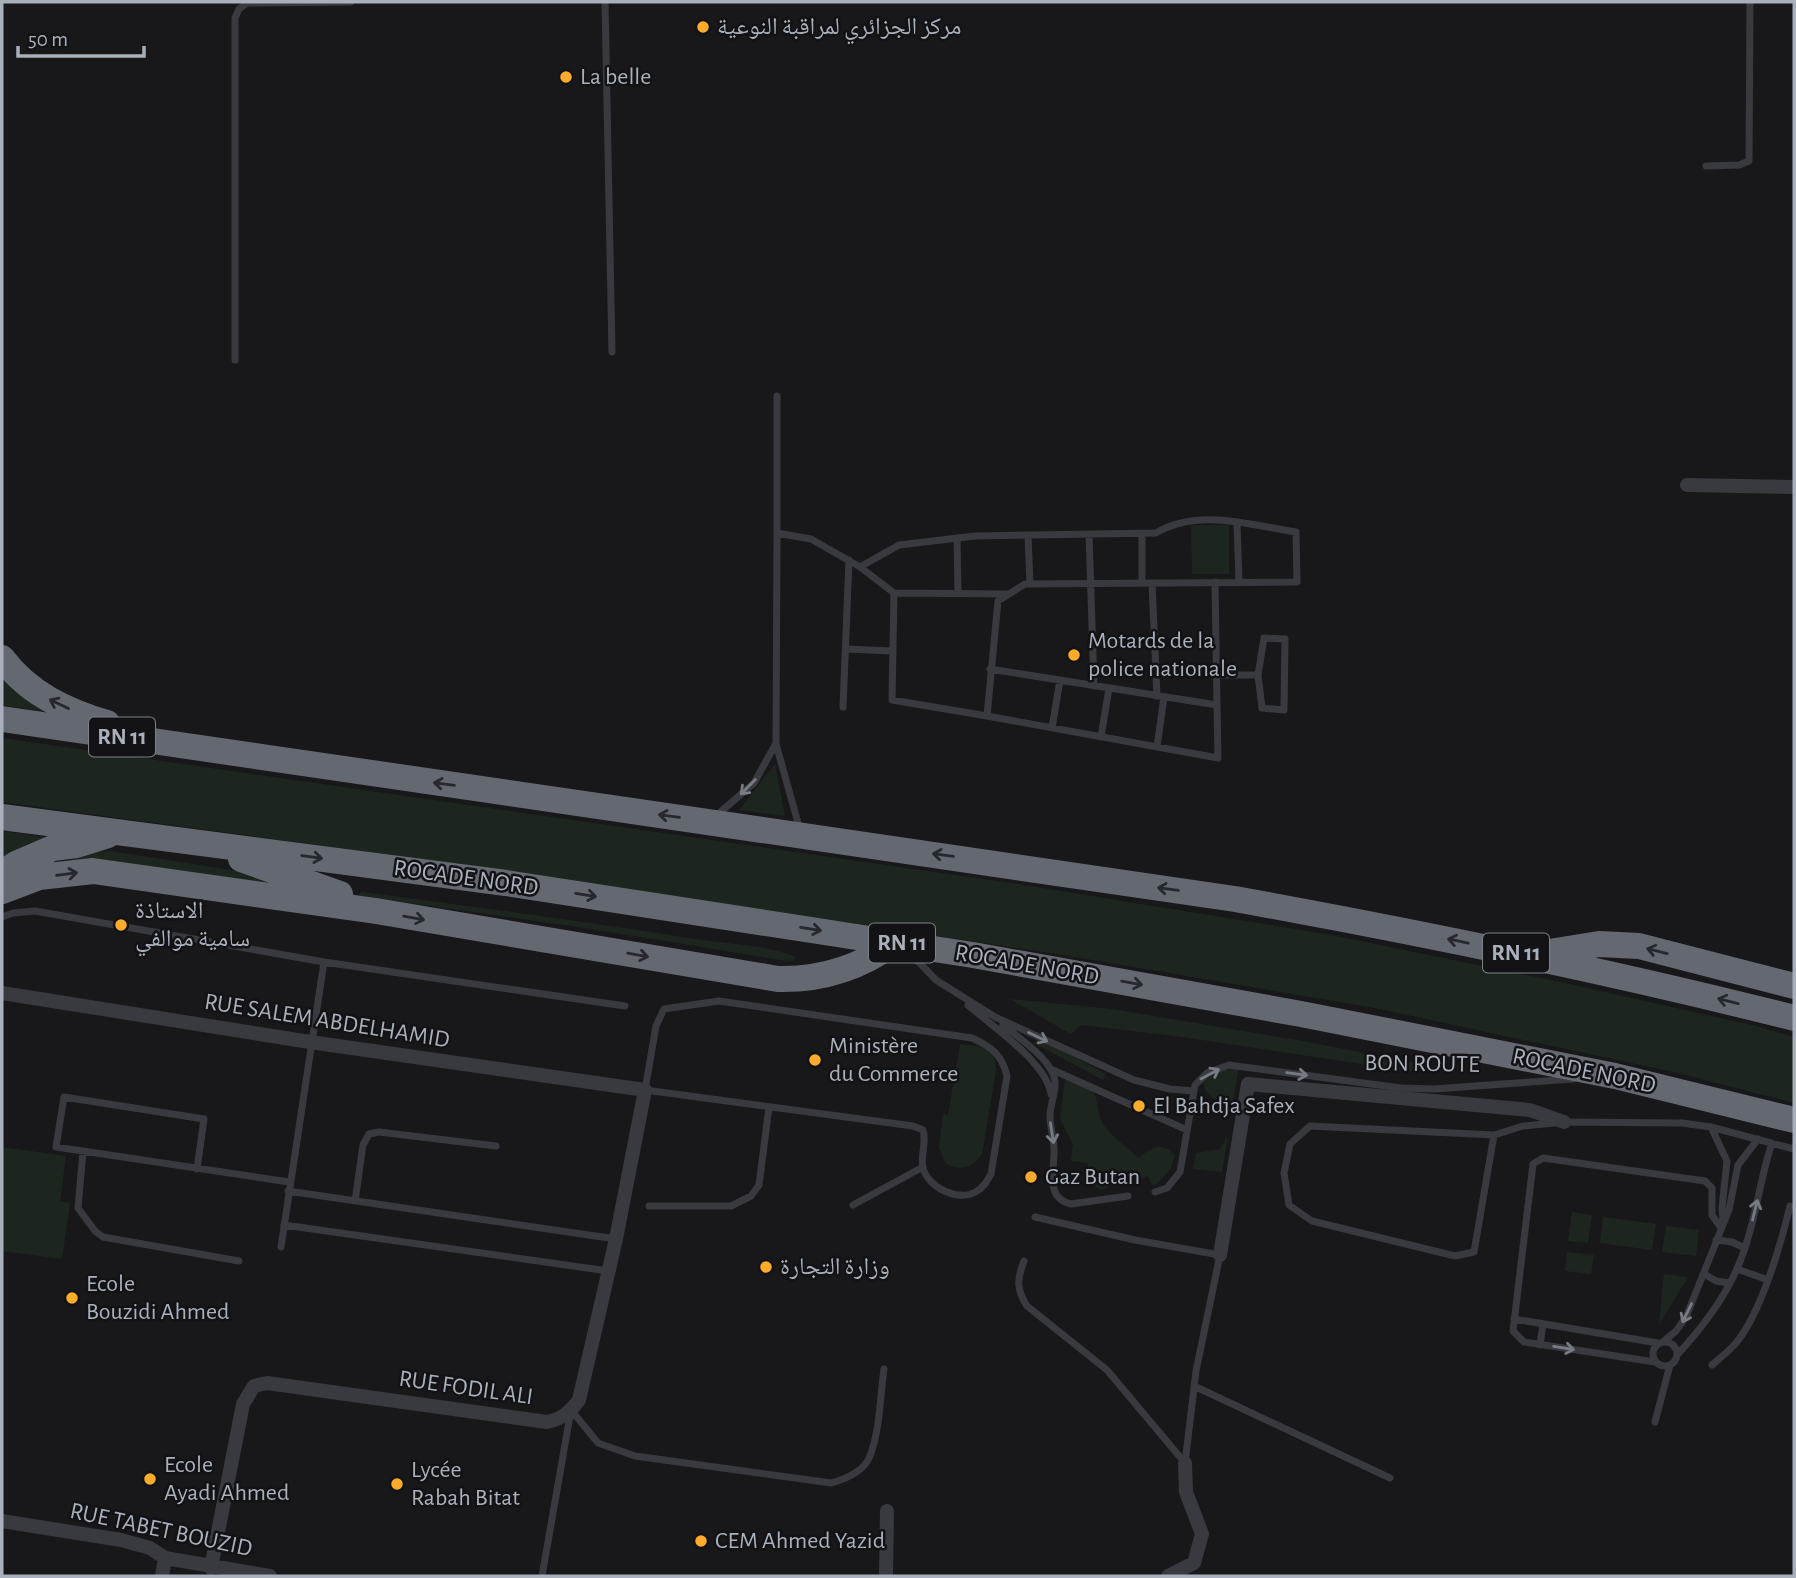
<svg xmlns="http://www.w3.org/2000/svg" width="1796" height="1578" viewBox="0 0 1796 1578" font-family="'Alegreya Sans','Noto Naskh Arabic',sans-serif">
	<style>
		.green { fill: #1d261e }
		.lines { fill: none; stroke-linecap: round; stroke-linejoin: round }
		.service { stroke: #393a40; stroke-width: 7 }
		.minor { stroke: #393a40; stroke-width: 14 }
		.motorway { stroke: #646871; stroke-width: 26 }
		.oneway { stroke: #27282d }
		.oneway2 { stroke: #777b84 }
		.poi-dot { fill: #ffab2b; stroke: #131316; stroke-width: 2.5 }
		.labels { text-anchor: middle; dominant-baseline: central; stroke-width: 5; stroke-linejoin: round; paint-order: stroke }
		.shield { fill: #131316; stroke: #7c818a; stroke-width: 2 }
		.shield-label { font-size: 23px; font-weight: bold; fill: #a9b0bb }
		.poi-label { font-size: 24px; fill: #a9b0bb; stroke: #131316; text-anchor: start }
		.street-label { font-size: 24px; fill: #a9b0bb; stroke: #131316 }
	</style>
	<rect width="100%" height="100%" fill="#18181b"/>
	<path class="green" d="M1191,525h38v49h-37z
		M2,675l52,38 -52,-8z
		M2,738l1016,146 308,50 239,49 191,43 38,11v66l-116,-30 -303,-65 -318,-54 -556,-84 -499,-68z
		M775,764l10,52 -46,-6z
		M2,831l56,8 -56,21z
		M111,851l171,27 5,14 -214,-27 -2,-6 14,-7z
		M362,892c114,15 227,30 340,48 21,3 79,7 94,18l-3,3h-6l-202,-33 -224,-32 -2,-2z
		M1010,999l102,10 191,32 133,26 -28,4 -225,-34 -102,-12 -10,9z
		M1038,1038l68,36 -3,6 -69,-37z
		M960,1044c14,1 22,2 34,11l2,15 -14,84c-9,14 -23,18 -37,9l-6,-15 4,-34 5,1z
		M1239,1066l-17,106 -29,-3 3,-16 24,-4 8,-14 4,-26c-15,-7 -25,-12 -30,-28l12,-12 13,1z
		M1065,1079c44,4 25,30 41,49 9,11 22,20 32,30 14,-10 22,-18 37,-3l-4,13 -14,16 -5,1 -4,-9 -23,9 -6,-3 -17,8 -16,-9 2,-18 -17,-2 2,-17 -13,-25z
		M2,1147l64,9 -6,45 10,2 -8,56 -60,-8z
		M1572,1212l20,3 -4,28 -20,-2z
		M1603,1217l53,7 -4,26 -52,-7z
		M1666,1226l33,4 -3,26 -34,-4z
		M1567,1252l27,3 -3,19 -26,-3z
		M1664,1274l24,3 -29,48 4,-44z"/>
	<g class="lines">
		<path class="service" d="M605,2l7,350
			M1706,166l33,-1 10,-4 1,-159
			M235,360v-342l4,-9 8,-6 104,-1
			M777,396v137l34,6 49,28 34,26 -2,107 95,16 11,-115 27,-17 272,-2 -1,-50c-46,-7 -98,-24 -140,1l-181,3 -76,9 -39,22
			M1237,523l2,59
			M777,533l-1,211 24,86
			M1142,533v50
			M1089,534l5,152
			M1028,535l2,49
			M957,538l1,56
			M1152,583l5,113
			M894,593l114,1
			M846,649l46,2
			M990,669l227,36 -2,-123
			M1217,675h41l4,33 22,2 1,-71 -21,-1 -6,37
			M843,707l6,-147
			M987,716l231,42 -1,-53
			M1052,728l8,-48
			M1101,737l8,-49
			M1157,747l7,-50
			M717,815l37,-32 21,-38
			M2,917l11,-4 22,-2 289,51
			M910,953l26,27 59,37 139,63 36,9 24,2
			M719,1001l253,37c20,9 30,17 35,38l-16,98c-4,7 -7,13 -14,17 -17,12 -49,-3 -54,-23 -3,-12 4,-26 0,-38l-10,-4 -268,-36 11,-64 8,-17z
			M968,1005c25,22 78,57 83,89
			M1003,1025c15,12 43,31 50,49 6,13 -3,28 -3,42 0,11 4,22 4,33 1,20 -10,49 17,55l57,-8
			M1053,1070l134,60
			M1711,1127l16,34 -5,47 1,12
			M1494,1135l-20,117 -19,4 -143,-35 -23,-16 -5,-32 6,-29 20,-18 184,9 29,-9 41,-4 118,1 29,4 83,22
			M83,1151l-5,57 17,23 8,6 136,24
			M197,1169l7,-50 -140,-22 -8,50 233,35
			M288,1191l328,48
			M1155,1192l12,-4 13,-16 15,-87 12,-12 22,-8 172,23 33,1 139,-10
			M355,1201l8,-56 6,-11 10,-2 117,14
			M853,1205l70,-38
			M649,1206h82l20,-10 8,-11 10,-78
			M1035,1217l100,23 85,15 -24,116 -11,92
			M284,1225l324,46
			M1716,1240l16,2 13,6
			M281,1247l43,-285 301,44
			M1024,1261c-7,18 -8,28 3,45l80,64 78,93
			M1737,1269l31,11
			M1704,1274l12,7 13,2
			M1514,1319l144,24
			M1653 1354a12 12 0 1 1 24 0a12 12 0 1 1-24 0Z
			M1663,1342l13,-11 10,-14 43,-107 9,-45 20,-26
			M1540,1345l3,-21
			M1677,1355c25,-27 51,-61 64,-96 15,-37 18,-78 31,-116
			M1655,1362l-131,-20 -11,-11 20,-167 10,-6 162,23 7,7v27l9,13
			M1712,1365c8,-7 17,-14 24,-22 25,-30 45,-99 54,-137
			M1194,1386l196,92
			M1655,1422l15,-57
			M542,1576l29,-166 27,33 37,13 196,27c15,-4 33,-12 39,-27 10,-26 10,-59 14,-87"/>
		<path class="minor" d="M1687,485l107,2
			M2,993l308,49 335,48 -29,149 -37,161c-9,12 -17,19 -32,22l-280,-39 -13,3 -11,18 -32,164
			M1220,1255l28,-171 282,26 34,12
			M2,1521l119,19 29,8 15,10 105,18
			M162,1576l3,-18
			M886,1576l1,-65
			M1168,1576l26,-13 8,-29 -16,-42 -1,-29"/>
		<path class="motorway" d="M2,658c26,35 64,53 105,65
			M2,719l1233,180c188,34 374,72 559,119
			M2,817l504,66 467,72 328,59 314,62 179,44
			M241,859l99,35
			M2,873l14,-9 37,-16 23,-3 32,-10
			M2,891l37,-14 54,-6 283,40 402,68c44,1 82,-11 117,-37
			M1543,953l56,-9 40,2 155,40"/>
	</g>
	<defs><path id="oneway-shaft" d="M-6 0H5M1.5-3L5.5 0L1.5 3" fill="none" stroke-width="1.6" stroke-linecap="round" stroke-linejoin="round" transform="scale(1.75)"/></defs>
	<g class="oneway">
		<use href="#oneway-shaft" transform="translate(59 704) rotate(-154)"/>
		<use href="#oneway-shaft" transform="translate(444 784) rotate(-172)"/>
		<use href="#oneway-shaft" transform="translate(669 816) rotate(-172)"/>
		<use href="#oneway-shaft" transform="translate(943 855) rotate(-172)"/>
		<use href="#oneway-shaft" transform="translate(312 857) rotate(8)"/>
		<use href="#oneway-shaft" transform="translate(67 874) rotate(-7)"/>
		<use href="#oneway-shaft" transform="translate(1168 889) rotate(-172)"/>
		<use href="#oneway-shaft" transform="translate(586 895) rotate(9)"/>
		<use href="#oneway-shaft" transform="translate(414 918) rotate(10)"/>
		<use href="#oneway-shaft" transform="translate(811 929) rotate(9)"/>
		<use href="#oneway-shaft" transform="translate(1458 941) rotate(-168)"/>
		<use href="#oneway-shaft" transform="translate(1657 951) rotate(-166)"/>
		<use href="#oneway-shaft" transform="translate(638 955) rotate(10)"/>
		<use href="#oneway-shaft" transform="translate(1132 983) rotate(10)"/>
		<use href="#oneway-shaft" transform="translate(1728 1001) rotate(-166)"/>
	</g>
	<g class="oneway2">
		<use href="#oneway-shaft" transform="translate(748 787) rotate(135)"/>
		<use href="#oneway-shaft" transform="translate(1038 1037) rotate(25)"/>
		<use href="#oneway-shaft" transform="translate(1210 1074) rotate(-28)"/>
		<use href="#oneway-shaft" transform="translate(1297 1074) rotate(8)"/>
		<use href="#oneway-shaft" transform="translate(1052 1133) rotate(81)"/>
		<use href="#oneway-shaft" transform="translate(1755 1210) rotate(-76)"/>
		<use href="#oneway-shaft" transform="translate(1687 1313) rotate(116)"/>
		<use href="#oneway-shaft" transform="translate(1564 1348) rotate(9)"/>
	</g>
	<g class="poi-dot">
		<circle cx="703" cy="27" r="7"/>
		<circle cx="566" cy="77" r="7"/>
		<circle cx="1074" cy="655" r="7"/>
		<circle cx="121" cy="925" r="7"/>
		<circle cx="815" cy="1060" r="7"/>
		<circle cx="1139" cy="1106" r="7"/>
		<circle cx="1031" cy="1177" r="7"/>
		<circle cx="766" cy="1267" r="7"/>
		<circle cx="72" cy="1298" r="7"/>
		<circle cx="150" cy="1479" r="7"/>
		<circle cx="397" cy="1484" r="7"/>
		<circle cx="701" cy="1541" r="7"/>
	</g>
	<g class="labels">
		<g class="shield">
			<rect x="89" y="717.5" width="66" height="39" rx="5"/>
			<rect x="869" y="923.5" width="66" height="39" rx="5"/>
			<rect x="1483" y="933.5" width="66" height="39" rx="5"/>
		</g>
		<g class="shield-label">
			<text x="122" y="737">RN 11</text>
			<text x="902" y="943">RN 11</text>
			<text x="1516" y="953">RN 11</text>
		</g>
		<g class="poi-label">
			<text x="717" y="27">مركز الجزائري لمراقبة النوعية</text>
			<text x="580" y="77">La belle</text>
			<text x="1088" y="641">Motards de la<tspan x="1088" dy="28">police nationale</tspan></text>
			<text x="135" y="911">الاستاذة<tspan x="135" dy="28">سامية موالفي</tspan></text>
			<text x="829" y="1046">Ministère<tspan x="829" dy="28">du Commerce</tspan></text>
			<text x="1153" y="1106">El Bahdja Safex</text>
			<text x="1045" y="1177">Gaz Butan</text>
			<text x="780" y="1267">وزارة التجارة</text>
			<text x="86" y="1284">Ecole<tspan x="86" dy="28">Bouzidi Ahmed</tspan></text>
			<text x="164" y="1465">Ecole<tspan x="164" dy="28">Ayadi Ahmed</tspan></text>
			<text x="411" y="1470">Lycée<tspan x="411" dy="28">Rabah Bitat</tspan></text>
			<text x="715" y="1541">CEM Ahmed Yazid</text>
		</g>
		<g class="street-label">
			<text transform="translate(466 878) rotate(8)">ROCADE NORD</text>
			<text transform="translate(1027 965) rotate(10)">ROCADE NORD</text>
			<text transform="translate(327 1021) rotate(9)">RUE SALEM ABDELHAMID</text>
			<text transform="translate(1422 1064) rotate(1)">BON ROUTE</text>
			<text transform="translate(1584 1071) rotate(12)">ROCADE NORD</text>
			<text transform="translate(466 1388) rotate(8)">RUE FODIL ALI</text>
			<text transform="translate(161 1530) rotate(12)">RUE TABET BOUZID</text>
		</g>
	</g>
	<rect width="1796" height="1578" fill="none" stroke="#a9b0bb" stroke-width="7"/>
	<path d="M18 46v10h126v-10" fill="none" stroke="#a9b0bb" stroke-width="3.5"/>
	<text x="28" y="46" font-size="21" fill="#a9b0bb" stroke="#131316" stroke-width="5" paint-order="stroke">50 m</text>
</svg>
